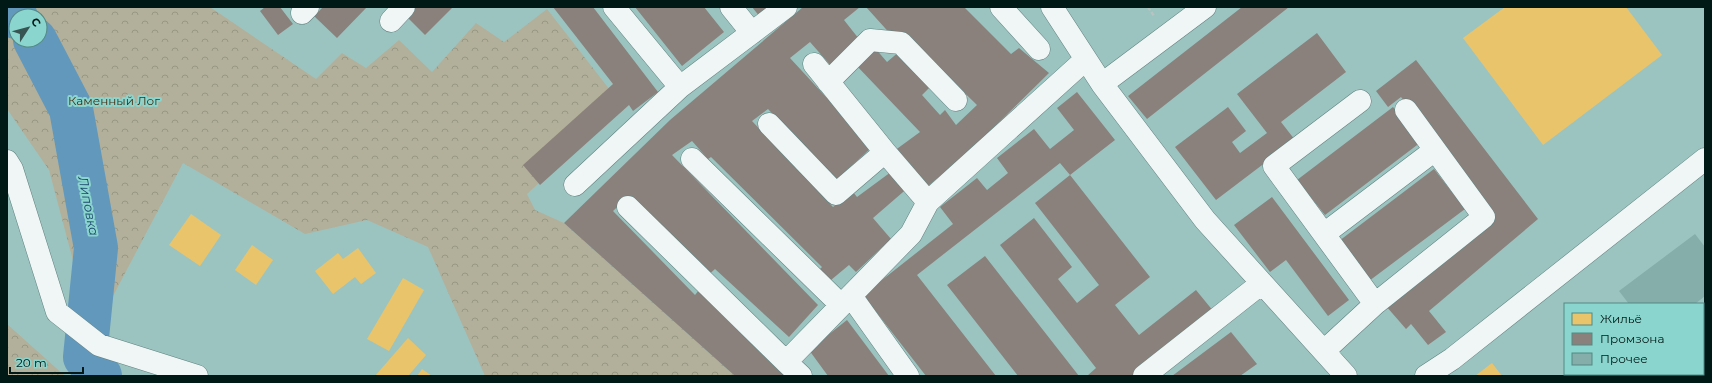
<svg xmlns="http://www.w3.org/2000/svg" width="1712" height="383" viewBox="0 0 1712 383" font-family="Montserrat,sans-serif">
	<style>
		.forest { fill: url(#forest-crowns); fill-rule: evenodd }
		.homes { fill: #e9c46a }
		.industry { fill: #8a817c }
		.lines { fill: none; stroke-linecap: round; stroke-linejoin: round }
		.river { stroke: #6298bc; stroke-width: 44 }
		.building { fill: #85adaa }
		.minor-casing { stroke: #5f817f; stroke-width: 23 }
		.path { stroke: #b6c3c2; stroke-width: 2.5; stroke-dasharray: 4 2; stroke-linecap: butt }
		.minor { stroke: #f0f6f6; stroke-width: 22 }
		.labels { text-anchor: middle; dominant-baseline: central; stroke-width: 4; stroke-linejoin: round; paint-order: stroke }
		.park-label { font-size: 12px; fill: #452d12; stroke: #8ad5cd }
		.water-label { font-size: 13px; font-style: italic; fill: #1b476d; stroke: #8ad5cd }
	</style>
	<defs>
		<pattern id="forest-crowns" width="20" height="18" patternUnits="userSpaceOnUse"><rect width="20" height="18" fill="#b2b09a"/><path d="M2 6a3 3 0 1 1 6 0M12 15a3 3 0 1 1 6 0" fill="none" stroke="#979784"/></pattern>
	</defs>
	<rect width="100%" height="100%" fill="#9bc4c0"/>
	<path class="forest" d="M7,7h203l106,72 26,-26 24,15 33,-28 33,32 44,-49 28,19 43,-33 63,81 -71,93 -12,11 8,16 29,13 171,153h-250l-57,-129 -61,-27 -62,14 -122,-71 -71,135 -28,4 -35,-132 -42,-61zM16,16h24v24h-24z
		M7,324l58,52h-58z"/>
	<path class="homes" d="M1505,7h121l36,48 -119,90 -80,-107z
		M191,214l30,21 -21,31 -31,-21z
		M252,245l21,15 -17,25 -21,-15z
		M358,248l18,25 -15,11 -6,-7 -22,17 -18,-23 23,-18 5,6z
		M403,278l21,12 -35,61 -22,-12z
		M408,338l18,17 -18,21h-33z
		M1492,363l10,13h-27z
		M422,369l10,7h-15z"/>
	<path class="industry" d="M265,7h15l13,17 -15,11 -18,-24z
		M323,7h44l-30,31 -23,-22z
		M409,7h44l-28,28 -22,-22z
		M553,7h40l65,85 -25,19 -4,-6 -89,80 -17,-20 90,-81z
		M635,7h69l20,25 -42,34z
		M752,7h20l-12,10z
		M803,7h57l-16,13 15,19 -27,28 -22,-25 -20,16 82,89 -37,34 -67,-72 -16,12 81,86 20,-15 4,5 38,-28 15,17 -37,32 18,21 -35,33 -7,-7 -18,15 -13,-9 4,-4 -111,-110 -3,2 -16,-18 -20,14 146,150 -29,32 -74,-68 -9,8 -77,-81 -16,15 82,84 4,-5 25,27 61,59h-50l-171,-153 106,-103z
		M866,7h98l47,47 8,-6 30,25 -77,76 -45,38 -33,-36 26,-19 -65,-68 20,-16 12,14 13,-11 32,34 -10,10 18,20 5,-5 11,15 21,-20 -75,-73 -8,6z
		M1242,7h47l-142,112 -19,-23z
		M1317,33l29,39 -65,50 14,18 -79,60 -41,-53 53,-40 18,24 -14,11 8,11 27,-20 -30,-39z
		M1416,60l122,159 -109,92 17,21 -18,13 -17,-21 -5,5 -20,-23 106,-90 -91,-119 -13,10 -12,-16z
		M1077,92l38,48 -45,35 -10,-12 -143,112 79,101h-70l-63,-81 90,-71 -13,-17 37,-29 10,12 21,-17 -11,-15 37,-29 16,20 24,-19 -17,-22z
		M1393,107l28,35 -96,73 -28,-35z
		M1434,169l31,40 -96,72 -30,-40z
		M1070,175l80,102 -35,28 24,30 57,-45 18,22 -82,64h-45l9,-8 -96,-123 34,-27 38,49 -14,12 19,24 22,-18 -64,-82z
		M1272,197l77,103 -21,16 -42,-56 -16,12 -36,-47z
		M985,256l94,120h-61l-71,-91z
		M847,320l42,56h-61l-19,-26z
		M1231,332l26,32 -17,12h-68z"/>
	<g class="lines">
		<path class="river" d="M8,7l8,10
			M35,40l36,69 25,139 -11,109 15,19"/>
	</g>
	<path class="building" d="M1695,234l10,13v49l-10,8h-66l-10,-13z"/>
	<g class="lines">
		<g class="minor-casing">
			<path id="minor" d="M614,7l66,80 106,-80
				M731,7l21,26
				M1001,7l38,42
				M1052,7l50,77 103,136 141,156
				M302,13l6,-6
				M391,21l13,-14
				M814,64l71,88
				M828,82l42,-42 31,3 55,57
				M1102,84l103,-77
				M769,124l67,70 49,-42 43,50
				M692,159l149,146
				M7,161l5,8 45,143 42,33 98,31
				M575,185l105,-98
				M628,207l158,155 125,-128 17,-32 157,-142
				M1324,234l111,-84
				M851,296l57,80
				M1375,304l109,-87 -78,-107
				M1324,351l51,-47 -101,-138 86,-65
				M786,362l15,14
				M1144,376l118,-93
				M1426,376l26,-17 253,-200"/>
		</g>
		<path class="path" d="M1148,7l6,9"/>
		<use href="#minor" class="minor"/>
	</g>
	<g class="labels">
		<g class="park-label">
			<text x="114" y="100">Каменный Лог</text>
		</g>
		<g class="water-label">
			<text transform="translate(89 206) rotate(79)">Липовка</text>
		</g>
	</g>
	<rect width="1712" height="383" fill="none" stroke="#001816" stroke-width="16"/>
	<rect x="1564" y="303" width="140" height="72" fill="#8ad5cd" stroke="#538984"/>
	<rect x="1572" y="313" width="20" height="12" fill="#e9c46a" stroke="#538984"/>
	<text x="1600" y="323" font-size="12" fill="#001816">Жильё</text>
	<rect x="1572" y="333" width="20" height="12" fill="#8a817c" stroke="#538984"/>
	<text x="1600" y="343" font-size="12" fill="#001816">Промзона</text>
	<rect x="1572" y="353" width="20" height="12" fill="#85adaa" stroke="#538984"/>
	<text x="1600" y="363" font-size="12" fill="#001816">Прочее</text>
	<g transform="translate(28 28) rotate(54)"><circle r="19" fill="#8ad5cd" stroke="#538984"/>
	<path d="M0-3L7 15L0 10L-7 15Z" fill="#365452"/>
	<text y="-6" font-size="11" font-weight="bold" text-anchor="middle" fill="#001816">С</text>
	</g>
	<path d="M10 367v6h73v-6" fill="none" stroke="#001816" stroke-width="2"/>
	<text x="16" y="367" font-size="12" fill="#001816" stroke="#8ad5cd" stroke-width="3" paint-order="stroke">20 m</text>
</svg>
